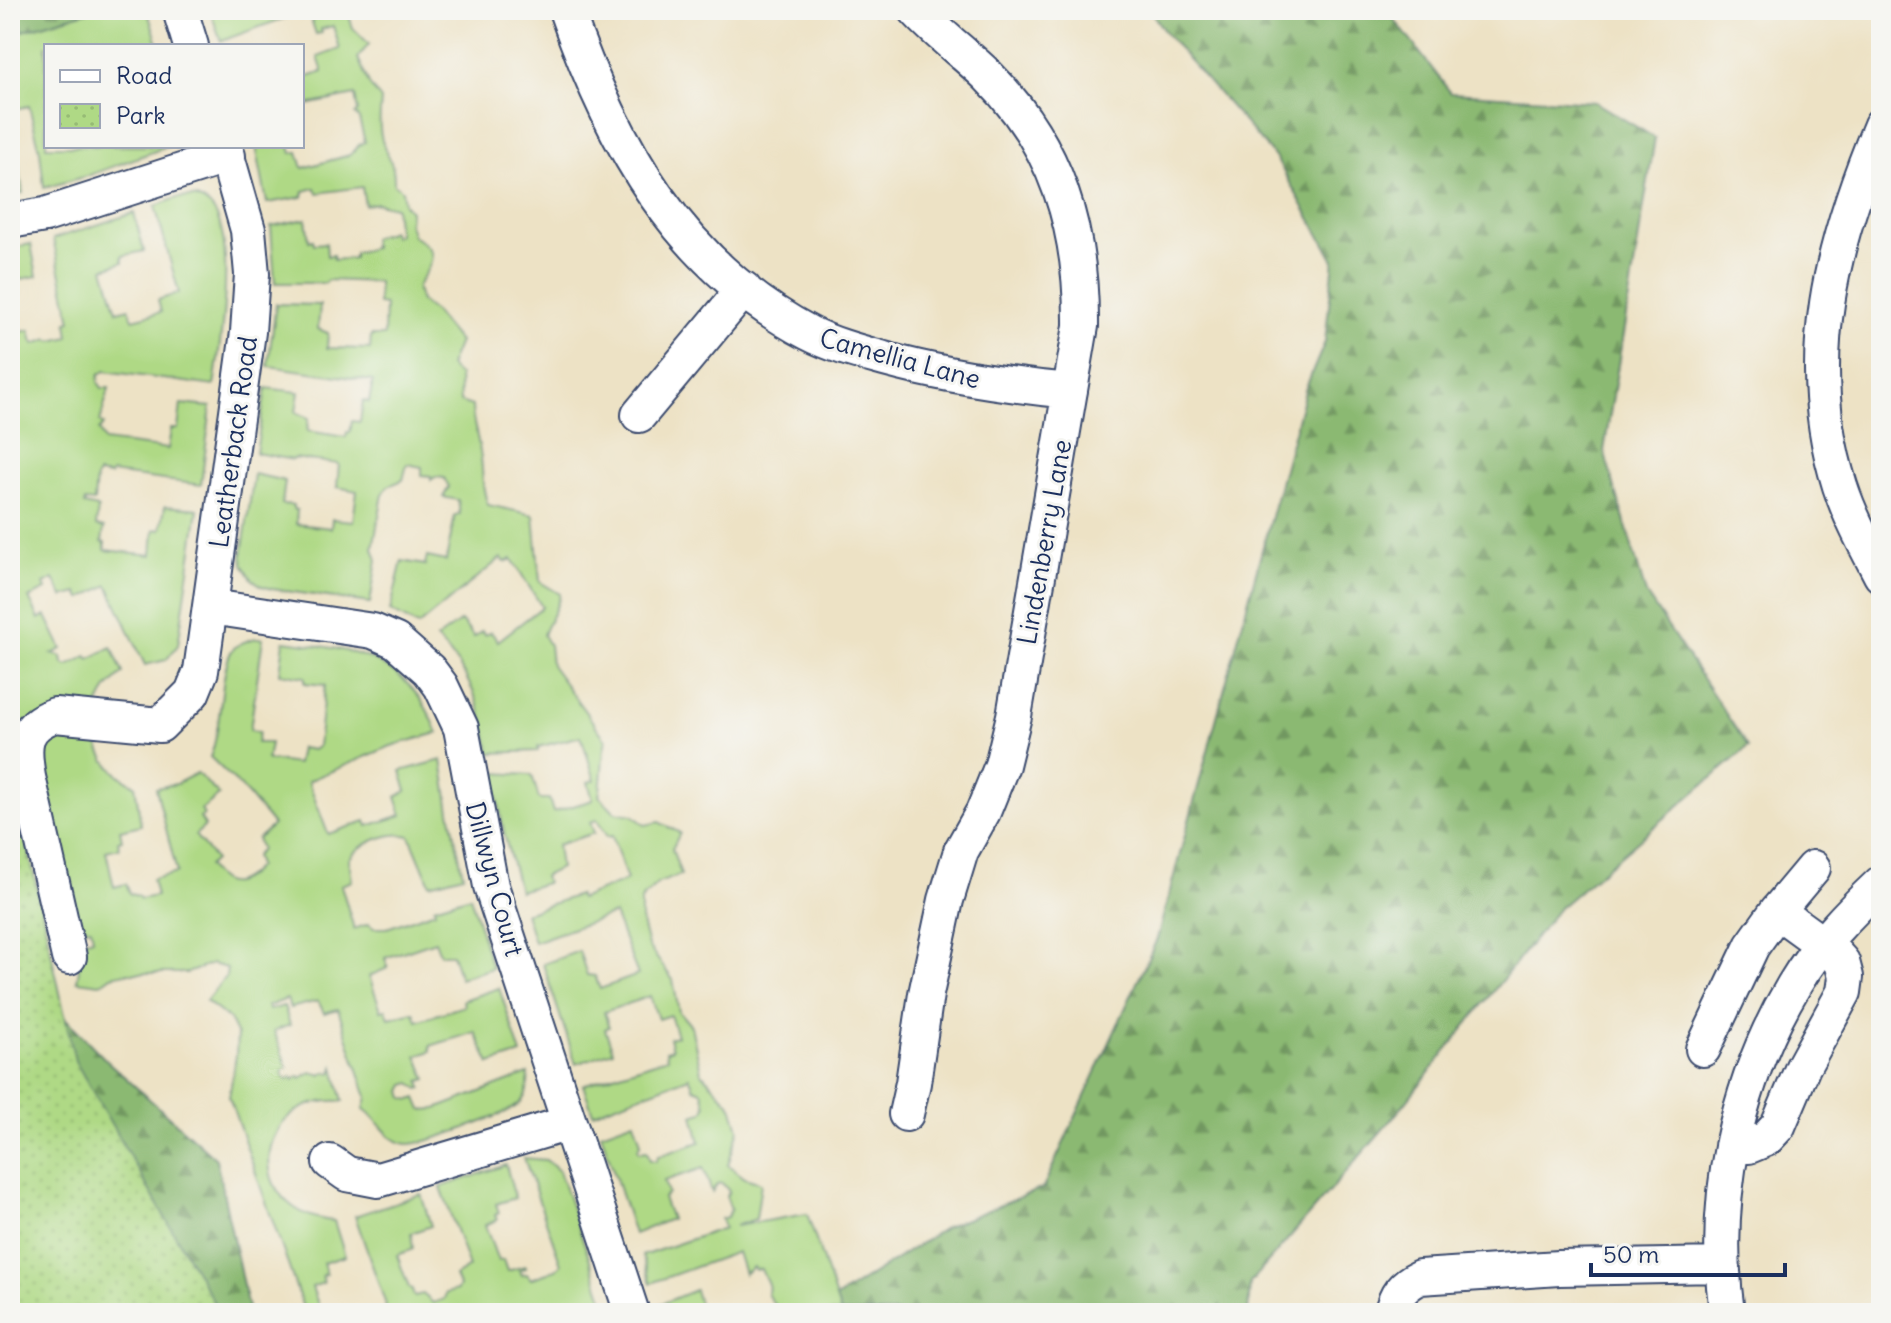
<svg xmlns="http://www.w3.org/2000/svg" width="1891" height="1323" viewBox="0 0 1891 1323" font-family="Delius,sans-serif">
	<style>
		.grass { fill: #afd985; stroke: #658472; stroke-width: 2 }
		.forest { fill: url(#forest-firs); stroke: #537468; stroke-width: 2 }
		.park { fill: url(#park-dots); stroke: #658472; stroke-width: 2 }
		.lines { fill: none; stroke-linecap: round; stroke-linejoin: round }
		.minor-casing { stroke: #3a4a6d; stroke-width: 38 }
		.minor { stroke: #fff; stroke-width: 34 }
		.labels { text-anchor: middle; dominant-baseline: central; stroke-width: 6; stroke-linejoin: round; paint-order: stroke }
		.street-label { font-size: 26px; fill: #1b2f5e; stroke: #f6f6f2 }
	</style>
	<defs>
		<pattern id="forest-firs" width="22" height="20" patternUnits="userSpaceOnUse" patternTransform="scale(2)"><rect width="22" height="20" fill="#8bb972"/><path d="M5 1l3.5 6h-7zM16 11l3.5 6h-7z" fill="#719761"/></pattern>
		<pattern id="park-dots" width="8" height="8" patternUnits="userSpaceOnUse" patternTransform="scale(2)"><rect width="8" height="8" fill="#afd985"/><path d="M2 2h.1M6 6h.1" fill="none" stroke="#96bb75" stroke-width="1.8" stroke-linecap="round"/></pattern>
	</defs>
	<rect width="100%" height="100%" fill="#f6f6f2"/>
	<filter id="ink" filterUnits="userSpaceOnUse"><feTurbulence type="fractalNoise" baseFrequency=".0125" numOctaves="2"/><feDisplacementMap in="SourceGraphic" scale="16" xChannelSelector="R" yChannelSelector="G"/><feConvolveMatrix kernelMatrix="1 2 1 2 8 2 1 2 1" color-interpolation-filters="sRGB"/></filter>
	<filter id="wash" filterUnits="userSpaceOnUse"><feTurbulence type="fractalNoise" baseFrequency=".006" numOctaves="4" result="noise"/><feDisplacementMap in="SourceGraphic" scale="32" xChannelSelector="R" yChannelSelector="G"/><feGaussianBlur stdDeviation="1.8" result="paint"/><feColorMatrix in="noise" values="0 0 0 0 0 0 0 0 0 0 0 0 0 0 0 0 0 1.4 0 .05"/><feComposite in="paint" operator="in"/></filter>
	<g filter="url(#wash)">
		<rect width="100%" height="100%" fill="#ede2c5"/>
		<path class="grass" d="M10,10h5l8,21 69,-21h55l12,36h-49l-2,-4 -13,4h-49v100h123l-82,30 -43,12 -4,-37 -11,-45 -19,4z
			M210,10h97l-86,31z
			M308,10h39l6,18 16,16 -11,14 11,26 12,16c-1,14 -3,26 1,40 5,19 13,21 12,44l8,6 2,14 6,7 -1,13 4,12c31,17 17,28 4,51l3,14 15,12 24,29 -10,24 10,10 1,26 12,4c0,17 6,30 8,46 4,20 0,32 8,53l46,10 6,67 20,12c-2,15 -12,26 -17,41l6,10 2,20 55,75c-5,19 -3,37 -7,56l16,16 18,3 12,10 14,-3 21,11 -8,16 9,26 -23,8 -17,17v19l7,27 25,34 6,32 12,14 10,46 31,34 7,23 -11,36 17,13 16,5 -5,36 -21,7 72,-12 34,99h-70l4,-7 -8,-12c5,-9 -3,-16 -6,-25l-6,1 -2,-3 -9,7 -7,-22 -86,31 -9,-27 82,-28 -3,-9 6,-2 4,-7 -5,-14 3,-5 -7,-8 -5,1 -5,8 -9,-24 -39,13 4,12 -5,5 8,21 -37,15 -33,-101 33,-12 7,22 -3,5 1,4 8,-1 3,9 6,1 2,-5 42,-14 -7,-27 10,-3 3,-6 -4,-15 -8,-3 -5,-11 -96,36 -10,-28 84,-27 -1,-7 6,-2 -3,-11 8,-2 -7,-21 -12,4 -8,-23 -46,16 5,15 -4,2 8,22 -37,13 -33,-100 36,-13 8,24 8,1 5,13 38,-14 -24,-61 -80,28 -9,-29 53,-18 2,4 47,-19 -15,-44 -5,1 -10,-17 -7,2 4,11 -37,12 3,23 -16,8 2,7 -27,8 -15,-58 -11,-60 39,2 7,24h10l4,13 40,-12 -5,-18 7,-2 -14,-44 -43,11v4l-48,2c-7,-43 -20,-83 -54,-114l25,-18 13,16 8,-6 3,4 6,-3 7,9 44,-34 -30,-48 -7,3 -4,-4 -83,68 -28,-15 12,-50 23,4 2,-8 19,4 9,-46 5,-1 -2,-14 -15,-3 6,-10 -5,-9 -9,-1 -4,3v-4l-9,-1v-8l-15,-3 -4,16 -15,6 -5,8 -10,54 4,12 -7,43 -98,-14 -10,-3 -10,-7 -9,-15 -1,-9 12,-81 31,7 -3,23 11,1v4l4,1 -1,14 35,4 1,-9 21,2 4,-30 -20,-4 2,-23 -45,-6 -1,2 -37,-7 10,-65 33,4 -3,20 13,6 -2,13 39,6 1,-5 3,1 2,-12 8,1 3,-21 6,1 4,-21 -105,-15 8,-62 44,1 -2,24 10,4 -1,15 43,1 1,-13h13l1,-31 -7,-1v-22l-51,-2 -1,3h-51l-4,-57 35,-7 3,22 4,-1 1,4 12,-1 1,13 6,-1 1,5 20,-2v-5l19,-5 -1,-10 20,-7 1,5 5,-1 -3,-28 -18,-4 -12,2 -3,-18 -44,6 -3,-5 -11,3 -1,6 -36,6 -11,-57h34l2,7 6,-1 5,16 47,-13 9,-10 6,-3 -6,-23 -4,-5 3,-3 -3,-16 -53,11v-27l21,-7 -5,-15 22,-8 -7,-23 -12,3 1,4 -6,1z
			M18,162l5,31 -13,3v-33z
			M194,197c8,3 15,6 20,14 22,33 6,136 0,175l-109,-15 -6,4 -1,7 4,6h7l-9,34 4,3 -5,5 5,11 64,8 3,-20h7l3,-25 30,3 -10,78 -90,-12 -1,3 -12,-2 -2,3 -2,25 -9,-1 -1,4 14,3 -2,18 8,2 -2,14 3,1v7l47,5 2,-25 7,-1 4,-23 33,3 -20,136 -12,15 -21,5 -37,-80 -27,14 -3,-6 -15,4 -9,-18 -10,5 2,6 -17,8 10,21 7,-3 16,33 -10,5 10,3 1,7 5,2 19,-10 2,3 23,-12 11,26 -16,15 -12,24 -24,-3 -61,57v-432l20,-4 3,12 2,2 14,-5 3,2 17,-4 -2,-15 4,-1 -18,-82 81,-26 10,38 -22,5 1,6 -19,6 13,43 12,-3 4,11 28,-7 -3,-12 21,-7 -24,-87 22,-8z
			M31,244l6,32 -21,4 2,10 -5,1 2,6h-5v-49z
			M256,638h7l-13,92 9,2 -2,11h13l-3,17 30,4 3,-16 13,2 5,-4 7,-61 -20,-2v-6l-25,-4 4,-32c73,9 124,16 154,92l-47,13 -83,35 20,53 38,-13 2,5 34,-11 -6,-18 11,-6 -6,-20 41,-11 8,51 13,64 -33,9 -20,-48c-19,-6 -50,7 -61,23l3,22 -11,4 13,44 15,-5 4,4h14l48,-17 -1,-4 36,-11 22,72 -32,10 -8,-24h-12l-5,-13 -50,17 3,10 -19,8 12,34 5,-1 3,9 25,-6 3,9 47,-15 -1,-6 36,-12 22,66 -31,10 -15,-32 -45,14 1,5 -14,5 10,23 -7,2 2,7 -3,1 -8,-6 -6,2 -3,6 2,7 7,2 6,-2 5,12 14,-1 92,-35c1,10 0,21 -8,29 -9,11 -98,42 -112,41 -21,-2 -28,-24 -44,-35l3,-12 -29,-88 -14,4 -6,-12 -28,7 -3,-9 -19,7 1,4 15,-4 6,19 -16,6 13,36 -4,3v6l5,4 3,-3 3,3 4,-4 3,2 10,-6 11,3 3,-3 7,1 2,-6 9,34c-90,-6 -103,111 -9,120l11,35 -22,7 3,11 -4,1 1,8 -11,4 9,26h-16l-76,-216 7,-41 1,-21 -8,-16 -23,-18 20,-25 1,-8 -15,-4 -25,9h-61l-15,3 -11,8 -23,-3 2,-12 -7,-25 21,-6 -2,-10 -17,2 -41,-194 61,-11c4,29 14,46 41,60l6,40 -21,5 2,10 -4,1 1,7 -13,3 8,36 12,-3 4,10 8,2 2,3 16,-3 -4,-17 25,-6 -21,-85 20,-4 21,-11 22,22 -18,15 3,5 -4,3 5,8 -10,9 20,25 -7,6c16,26 32,20 50,0l-3,-10 6,-6 -4,-11 16,-14 -29,-35 -34,-33c12,-26 10,-92 23,-108 6,-6 15,-9 23,-11z
			M524,1158l22,2 13,11 49,141 -232,1 8,-2 2,-6 -31,-89 66,-22 10,32 -20,7 2,16 -16,6 12,33h2l3,8 9,-2 10,9 11,-4 2,-6 11,-3 2,-4 -4,-10 14,-9 -28,-80 65,-22 9,33 -19,6 3,9 -4,2 2,5 -12,5 13,36 5,-1 4,11 18,-5 1,2 -6,2 2,5 5,-1 4,5c12,-6 22,-5 30,-15z
			M695,1290l7,23h-41l-3,-8z"/>
		<path class="forest" d="M15,10h77l-69,21z
			M1150,10h237l64,83 144,9 60,36 -51,313 42,143 102,153 -189,161 -162,205 -147,170 -2,30h-407l-5,-15 110,-71 97,-39 114,-249 149,-552 19,-45 9,-82 -59,-103 -109,-123z
			M10,950l4,15 93,96 109,98 33,154h-239z"/>
		<path class="park" d="M10,766l65,295 145,252h-210z"/>
	</g>
	<g filter="url(#ink)">
		<g class="lines">
			<g class="minor-casing">
				<path id="minor" d="M180,10l11,36
					M566,10c46,133 113,255 243,323 23,12 50,19 75,26 62,17 123,26 186,32
					M1881,125c-49,117 -81,236 -41,361 10,31 26,60 41,89
					M10,221l35,-6 183,-59
					M639,415l105,-126
					M211,607l162,24 23,10 33,29 12,16 20,42 30,158 141,427
					M69,957l-41,-180c-5,-30 -7,-51 27,-62l105,10 32,-32 9,-22 47,-339 4,-58 -4,-44 -24,-84
					M1703,1049l49,-103 25,-35
					M906,1114l7,-31 13,-89 20,-94 15,-49 22,-39 19,-47 12,-49 67,-390c1,-96 -24,-181 -93,-250 -24,-23 -50,-42 -72,-66
					M1732,1146h17l17,-7 12,-13 25,-59 41,-75 2,-15 -4,-15 -10,-11 -55,-40 36,-43
					M330,1162l17,12 31,6 191,-57
					M1392,1313c3,-18 11,-28 28,-36l139,-9 163,-3
					M1727,1313c-16,-113 9,-231 67,-328 23,-39 55,-72 87,-102"/>
			</g>
			<use href="#minor" class="minor"/>
		</g>
	</g>
	<g class="labels">
		<g class="street-label">
			<text transform="translate(900 358) rotate(15)">Camellia Lane</text>
			<text transform="translate(233 442) rotate(-82)">Leatherback Road</text>
			<text transform="translate(1044 542) rotate(-80)">Lindenberry Lane</text>
			<text transform="translate(495 879) rotate(75)">Dillwyn Court</text>
		</g>
	</g>
	<rect width="1891" height="1323" fill="none" stroke="#f6f6f2" stroke-width="40"/>
	<rect x="44" y="44" width="260" height="104" fill="#f6f6f2" stroke="#9ea6b7" stroke-width="2"/>
	<rect x="60" y="70" width="40" height="12" fill="#ffffff" stroke="#9ea6b7" stroke-width="2"/>
	<text x="116" y="84" font-size="24" fill="#1b2f5e">Road</text>
	<rect x="60" y="104" width="40" height="24" fill="url(#park-dots)" stroke="#9ea6b7" stroke-width="2"/>
	<text x="116" y="124" font-size="24" fill="#1b2f5e">Park</text>
	<path d="M1591 1263v12h194v-12" fill="none" stroke="#1b2f5e" stroke-width="4"/>
	<text x="1603" y="1263" font-size="24" fill="#1b2f5e" stroke="#f6f6f2" stroke-width="6" paint-order="stroke">50 m</text>
</svg>
